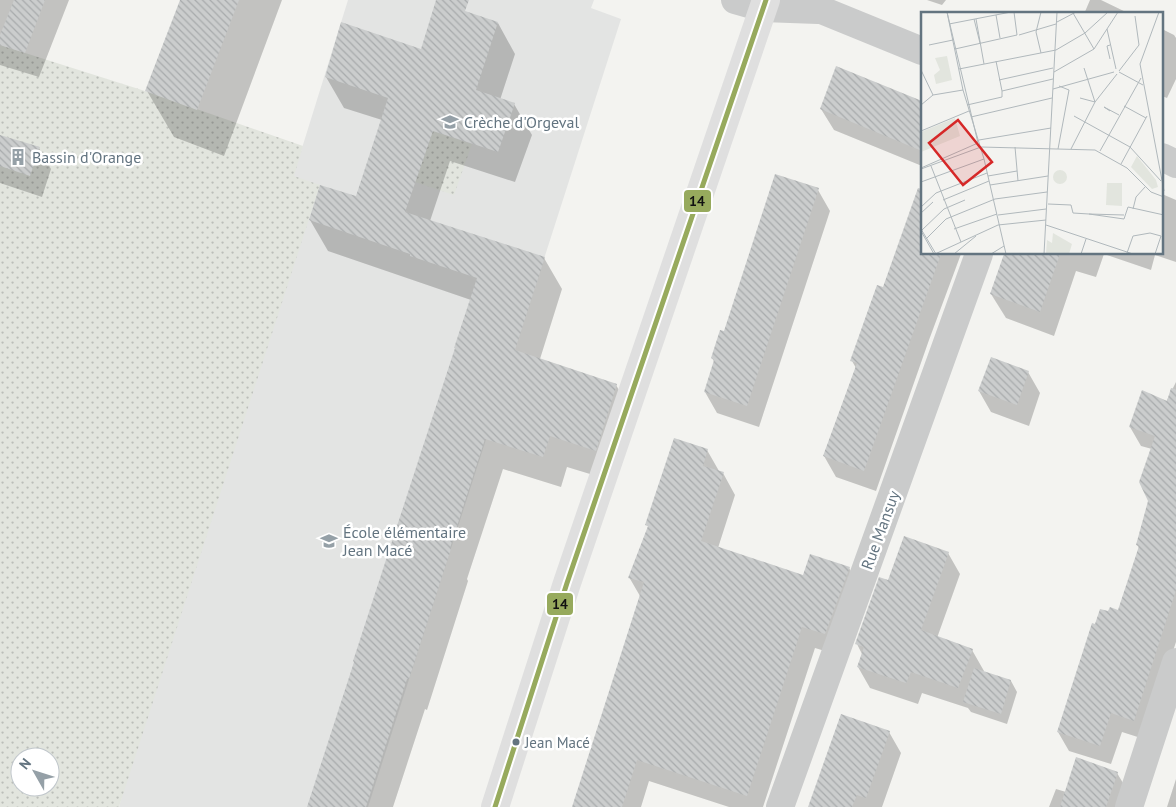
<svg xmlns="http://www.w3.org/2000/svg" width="1176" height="807" viewBox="0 0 1176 807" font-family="'PT Sans',sans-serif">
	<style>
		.built { fill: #e3e4e3 }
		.park { fill: url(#park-dots); fill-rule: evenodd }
		.shadow { fill: #0003 }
		.building { fill: url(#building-back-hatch) }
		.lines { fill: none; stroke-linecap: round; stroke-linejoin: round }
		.minor { stroke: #cacbcb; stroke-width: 28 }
		.major { stroke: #dfdfdf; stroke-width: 28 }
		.bus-1-casing { stroke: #fff; stroke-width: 9 }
		.bus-1 { stroke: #97aa5d; stroke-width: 5 }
		.bus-dot { fill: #637480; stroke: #fff; stroke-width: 2 }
		.labels { text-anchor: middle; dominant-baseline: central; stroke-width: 5; stroke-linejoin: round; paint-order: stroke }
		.bus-label { font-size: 15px; fill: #637480; stroke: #fff; text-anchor: start }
		.poi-label { font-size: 16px; fill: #637480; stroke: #fff; text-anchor: start }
		.street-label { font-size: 16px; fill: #637480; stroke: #fff }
		.inset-road { fill: none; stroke: #b0b8bc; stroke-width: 1 }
		.view { fill: #d62828; fill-opacity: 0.15; stroke: #d62828; stroke-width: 2.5 }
		.inset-edge { fill: none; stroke: #637480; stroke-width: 2.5 }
		.line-badge { stroke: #fff; stroke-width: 2 }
		.pale-badge-label { font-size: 14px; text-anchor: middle; font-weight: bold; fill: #111 }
	</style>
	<defs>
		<pattern id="park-dots" width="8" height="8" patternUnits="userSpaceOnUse" patternTransform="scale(1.25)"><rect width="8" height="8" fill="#e2e5de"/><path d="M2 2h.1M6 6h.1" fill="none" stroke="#bbbeb9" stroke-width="1.8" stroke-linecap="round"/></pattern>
		<pattern id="building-back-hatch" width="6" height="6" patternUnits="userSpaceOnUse" patternTransform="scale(1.25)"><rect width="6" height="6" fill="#cbcdcd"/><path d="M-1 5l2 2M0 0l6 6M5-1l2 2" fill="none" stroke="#a8abac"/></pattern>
	</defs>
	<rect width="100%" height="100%" fill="#f3f3f0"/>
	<path class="built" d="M348,0h246l-3,8 30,11 -253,788h-249l174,-630z"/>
	<path class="park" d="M0,45l145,46 158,55 -9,30 26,9 -201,622h-119zM20,757h30v30h-30z
		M433,131l39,13 -18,51 -39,-13z"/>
	<path class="shadow" d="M0,0h69l-30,77 -39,-12z
		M181,0h101l-58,156 -50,-19 -27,-46z
		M927,0h19l-4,5z
		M1090,0h11l29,14h-46z
		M498,23l17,31 -15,46 14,4 18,31 -17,47 -65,-21 -20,60 114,37 18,31 -22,70 76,26 18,31 -21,65 -46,-14 -6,20 -58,-18 -36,110 1,2 -41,129 -2,-1 -32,98h-85l163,-507 -143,-49 -18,-31 47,-22 25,-78 -38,-12 -18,-31 95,-27z
		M1162,29l12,6 2,3v41l-9,19 -5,-2z
		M837,68l85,34v64l-88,-36 -13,-21z
		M0,136l39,12 12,21 -9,28 -42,-14z
		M818,190l12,21 -71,216 -42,-14 -12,-21 10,-29 -3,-5 12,-25z
		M1162,194l14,6v62l-21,-7 -4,15 -47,-16 -8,23 -20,-6 -22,65 -48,-18 -15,-24 15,-40h156z
		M917,195l5,1v58h39l-32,86 -53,151 -40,-14 -12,-21 32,-88 -4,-7 32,-72z
		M1028,372l12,21 -11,33 -38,-14 -12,-21z
		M1176,382v260l-32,97 -22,-7 -11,32 -42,-13 -11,-19 38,-107 13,-13 10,-1 20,-63 -2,-3 12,-44 3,-52 -11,-3 -11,-19 36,-25z
		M707,450l12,21 4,2 12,22 -17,53 86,29 45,-9 12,21 -23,66 -23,-7 -52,159h-34l-80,-26 -8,26h-68l67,-211 -11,-19 20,-49 -2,-3z
		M948,553l12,21 -23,64 35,12 12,21 -1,1 28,9 6,11 -10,32 -36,-12 -3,-4 -46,-15 -4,11 -48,-16 -12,-21 4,-13 -5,-10 32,-63z
		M889,732l12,21 -19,54h-73z
		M1117,773l12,20 -6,14h-74l7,-18 10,3z
		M1176,779v28h-9z"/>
	<path class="building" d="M14,0h31l-20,53 -25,-8v-10z
		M180,0h59l-42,110 -52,-19z
		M436,0h33l-4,11 33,11 -22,68 39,13 -17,49 -65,-21 -28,81 140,45 -30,93 102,34 -21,67 -46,-15 -7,21 -58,-18 -35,109 1,1 -42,130h-2l-41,128h-59l47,-145 -1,-1 102,-313h-1l23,-70 -67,-22v-2l-101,-34 11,-35 36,11 32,-98 -63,-21 16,-55 80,27z
		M836,66l86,35v50l-102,-42z
		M0,135l40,12 -10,29 -30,-10z
		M775,174l44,14 -72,218 -43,-14 10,-32 -3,-2 9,-28 4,1z
		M918,188l4,1v65h19l-77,217 -41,-15 34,-93 -7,-2 27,-76 6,2z
		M1004,254h56l-20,58 -50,-18z
		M991,357l38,14 -12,34 -39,-14z
		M1171,388l5,1v201l-42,131 -23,-8 -11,33 -43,-14 35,-109 3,1 5,-15 8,2 2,-4 8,3 21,-64 -3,-1 12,-44 -9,-19 16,-46 -26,-9 13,-37 25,11z
		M674,438l34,11 -5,17 21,6 -23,69 102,34 7,-21 40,13 -25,67 -23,-7 -55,169 -110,-36 -15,47h-50l72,-225 -16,-4 20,-52 -3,-1z
		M904,536l45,16 -28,78 52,19 -15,39 -47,-16 -5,11 -49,-16 7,-20 -9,-3 24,-67 9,3z
		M974,668l37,12 -10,34 -38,-12z
		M841,714l49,17 -24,67 -9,-3 -5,12h-44z
		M1076,757l42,15 -12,35h-46z"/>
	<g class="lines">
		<path class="minor" d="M735,0l28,8 55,2
			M797,0l125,51
			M1162,157l14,7
			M780,807l199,-553
			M1129,807l47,-145"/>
		<path class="major" d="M495,807l72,-224 199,-583"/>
		<g class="bus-1-casing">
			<path id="bus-1" d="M495,807l72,-224 199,-583"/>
		</g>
		<use href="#bus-1" class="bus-1"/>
	</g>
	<defs>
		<g id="school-bare" transform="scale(1.35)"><path d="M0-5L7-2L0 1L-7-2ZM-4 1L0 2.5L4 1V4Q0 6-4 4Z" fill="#95a0a7" stroke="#fff" stroke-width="2.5" paint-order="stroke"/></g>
		<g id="building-bare" transform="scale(1.35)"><path d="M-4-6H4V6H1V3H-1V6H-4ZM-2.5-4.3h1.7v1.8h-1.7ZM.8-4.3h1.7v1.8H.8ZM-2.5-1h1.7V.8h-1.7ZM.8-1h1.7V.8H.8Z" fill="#95a0a7" stroke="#fff" stroke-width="2.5" paint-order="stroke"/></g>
	</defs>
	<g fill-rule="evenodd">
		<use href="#school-bare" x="450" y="122"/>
		<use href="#building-bare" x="18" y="157"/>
		<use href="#school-bare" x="329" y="541"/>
	</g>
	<circle class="bus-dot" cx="516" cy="742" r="4.5"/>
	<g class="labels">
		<g class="bus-label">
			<text x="525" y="742">Jean Macé</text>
		</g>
		<g class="poi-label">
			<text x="464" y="122">Crèche d'Orgeval</text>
			<text x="32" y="157">Bassin d'Orange</text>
			<text x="343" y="532">École élémentaire<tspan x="343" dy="18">Jean Macé</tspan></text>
		</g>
		<g class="street-label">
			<text transform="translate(880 530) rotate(-70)">Rue Mansuy</text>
		</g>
	</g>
	<g transform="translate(921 12)">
		<rect width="242" height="242" fill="#f3f3f0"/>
		<path d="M186,171h15v23l-16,-1z" fill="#e2e5de"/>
		<path d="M26,44l5,24 -16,4 -2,-9 6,-5 -5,-12zM34,106l5,18 -39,16v-20zM216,144l19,24 2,7 -6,2 -21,-22zM132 165a7 7 0 1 1 14 0a7 7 0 1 1-14 0ZM132,221l19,11 -3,10h-23l1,-14 5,3z" fill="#e2e5de"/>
		<path class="inset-road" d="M26,0l16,78 21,69 22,95M238,0l-19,52 24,127M152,1l21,36M75,3l4,23M53,7l6,24M55,7l8,45M136,10l19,-10M28,12l62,-12M186,17l9,40M98,23l37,-11M8,33l24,-5M34,37l62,-14 -3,-23M120,41l-5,-21 5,-20M189,47l-3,-13 3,-1M75,49l6,30M163,56l11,34M38,57l97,-19 29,-17 23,-21M0,58l12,25M198,59l20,-26 -4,-29M133,60l40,-23 24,-37M198,60l24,13M78,68l54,-12M132,77l61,-17M159,86l15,4M0,93l12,-10 30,-5M46,93l35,-8v-6l51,-12M203,94l22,12M189,99l-6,-4 15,8M153,104l56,31 31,34M50,105l81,-19M0,119l48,-20M58,128l72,-12M94,135l3,34M137,137l11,-59 -10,-4M150,137l24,-47 22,-28M179,139l41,-73M200,152l26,-48M10,154l30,76M0,156l57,-25 -31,-131M0,157l60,-22 114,3 32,18 24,24 13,5M67,164l29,-5M0,170l63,-23M69,173l58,-9M22,188l46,-19M127,192l23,1 2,8 16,1M0,195l15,-14 51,-20M212,197l3,-12 9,-10M0,201l12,-11M77,203l48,-6M203,203l-35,-1 35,5 4,-12 36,8M125,213l87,29M0,217l15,25M33,217l43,-15M1,218l22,-21 21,-9M0,219l13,23M5,227l20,-20 49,-20 52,-7M206,241l6,-17 17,-3 11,3 -6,18M14,242l63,-29 48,-5M33,242l22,-18M70,242l13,-8M123,242l13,-242M160,242l5,-15"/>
		<path class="view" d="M37,108l34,42 -29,23 -34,-42z"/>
		<rect width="242" height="242" class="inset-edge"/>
	</g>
	<g class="line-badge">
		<rect x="683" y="189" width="29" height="24" rx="5" fill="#97aa5d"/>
		<rect x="546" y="592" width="28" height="24" rx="5" fill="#97aa5d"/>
	</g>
	<g class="pale-badge-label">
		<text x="697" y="206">14</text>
		<text x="560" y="609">14</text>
	</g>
	<g transform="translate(35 772) rotate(309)"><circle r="24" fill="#ffffff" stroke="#c1c7cc"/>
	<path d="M0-4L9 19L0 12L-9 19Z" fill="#95a0a7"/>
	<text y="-8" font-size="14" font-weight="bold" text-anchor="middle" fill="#637480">N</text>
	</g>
</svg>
